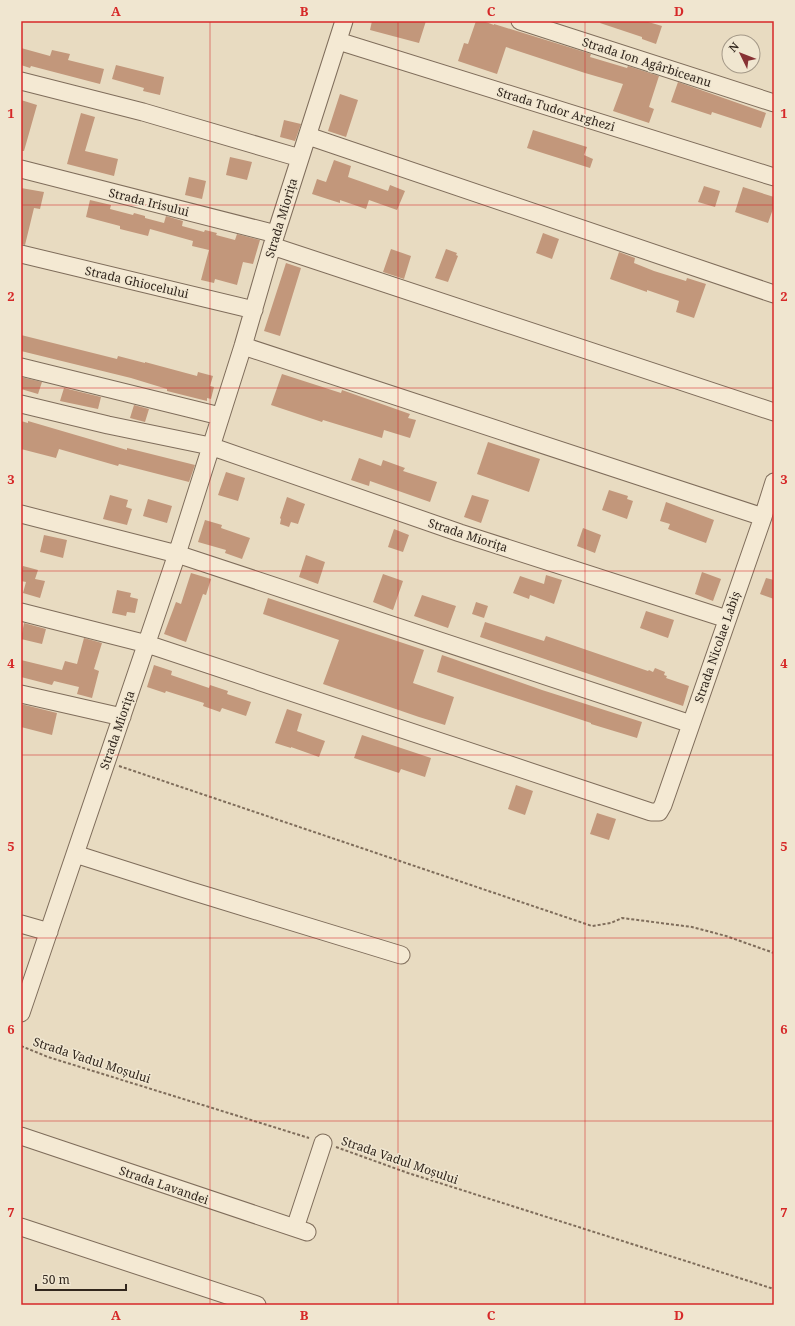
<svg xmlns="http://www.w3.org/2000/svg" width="795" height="1326" viewBox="0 0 795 1326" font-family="'Noto Serif',serif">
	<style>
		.building { fill: #c2977b }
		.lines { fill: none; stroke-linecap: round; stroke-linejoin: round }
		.minor-casing { stroke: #7f6d5b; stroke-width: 19 }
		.path { stroke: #7f6d5b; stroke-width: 2; stroke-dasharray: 3 2; stroke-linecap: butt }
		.minor { stroke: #f4e9d3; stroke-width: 17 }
		.grid { fill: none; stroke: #d62828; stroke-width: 1; stroke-opacity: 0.55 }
		.labels { text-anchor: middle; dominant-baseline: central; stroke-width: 3; stroke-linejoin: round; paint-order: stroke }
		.street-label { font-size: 12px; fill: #31261d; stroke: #f0e6d0 }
		.neatline { fill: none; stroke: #d62828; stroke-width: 1.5 }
		.grid-label { font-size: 13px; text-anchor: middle; font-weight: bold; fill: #d62828 }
	</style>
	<rect width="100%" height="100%" fill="#e8dbc1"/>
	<path class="building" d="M372,21h54l-7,22 -49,-13z
		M476,21h7l11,4v-1l97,30 -1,3 37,11 1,-2 31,10 -10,31 5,2 -5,14 -36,-12 10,-27 -38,-11 -79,-26 -9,27 -39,-13 6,-18 4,1z
		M601,21h44l17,5 -6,18 -14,-5v-2l-42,-14z
		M21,48l29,8 2,-6 18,4 -2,6 36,9 -4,15 -69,-18 -1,2 -9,-3z
		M116,65l48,12 -4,18 -17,-4 1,-3 -32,-9z
		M678,82l88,31 -5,15 -49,-16 -1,3 -40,-13z
		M340,94l18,6 -12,37 -18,-6z
		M21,100l16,5 -13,46h-3z
		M81,113l14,4 -10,34 33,8 -4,17 -47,-12z
		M284,120l17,4 -6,17 -15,-4z
		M533,130l54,17 -3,8 9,4 -3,9 -63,-20z
		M230,157l22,5 -5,18 -21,-5z
		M334,160l17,6 -3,11 40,14 2,-6 15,6 -8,19 -28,-10 -3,9 -26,-9v3l-28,-9 5,-15 9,3z
		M189,177l17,4 -4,18 -17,-4z
		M704,186l16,5 -5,16 -17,-5z
		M743,187l31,10v9l-6,17 -33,-11z
		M21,188l23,4 -4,17 -6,-1 -9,37 -4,-1z
		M90,200l21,5 -1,4 23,6 1,-2 11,3v2l19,5 2,-7 17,5 -1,5 22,6 1,-2 12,3 -1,2 19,5 2,-6 23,6 -7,24 -10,-2 -6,23 -22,-6 -1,4 -13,-3 8,-30 -17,-4 1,-5 -43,-12 -2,7 -28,-7v-3l-34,-9z
		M543,233l16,6 -7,20 -16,-6z
		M391,249l20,7 -7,23 -21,-7z
		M446,249l11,4 -1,2 2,1 -10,26 -13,-4z
		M619,252l16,6 -1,5 20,8 32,10 1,-3 19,6 -12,34 -18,-6 3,-11 -32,-11v2l-37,-13z
		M286,263l15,5 -21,68 -16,-5z
		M21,335l96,24 1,-3 27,7v-1l52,14 1,-4 15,4 -3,10 4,1 -3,12 -4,-1v3l-40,-10v-2l-36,-11 -110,-27z
		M282,374l59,19 1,-3 68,24 -2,4 8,2 -6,18 -26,-8 -2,8 -59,-18 -1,2 -51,-17z
		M21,377l21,5 -4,12 -17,-5z
		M64,388l37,9 -3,12 -38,-8z
		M134,405l15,4 -4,13 -15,-4z
		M21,421l7,2v-2l99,29v-2l68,17 -6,17 -70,-18 -1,2 -59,-17 -3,9 -35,-9z
		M488,442l52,17 -11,33 -52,-18z
		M359,458l22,8 2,-6 22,8 -2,3 34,11 -7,20 -60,-21 -1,5 -18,-6z
		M226,472l19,6 -7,23 -20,-6z
		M609,490l19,6 -1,3 6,2 -6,18 -25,-9z
		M110,495l18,5 -2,7 6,2 -5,16 -24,-6z
		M472,495l17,5 -8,23 -17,-6z
		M287,497l18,7 -7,20 -7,-2 -2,5 -9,-3 1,-5 -1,-1z
		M148,499l24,7 -5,17 -24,-7z
		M666,502l48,18 -8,23 -38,-14 2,-5 -10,-3z
		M205,520l17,5 -1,3 29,10 -8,21 -17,-6 1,-3 -28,-8z
		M583,528l18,7 -6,18 -18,-7z
		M394,529l15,6 -6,17 -15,-5z
		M44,535l23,5 -4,18 -23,-6z
		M306,555l19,7 -7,22 -19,-7z
		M23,566l15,4 -3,9 10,2 -5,17 -17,-5 3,-11 -5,-1v-9z
		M702,572l19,7 -8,22 -18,-7z
		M191,573l20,6 -5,16 -3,-1 -17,48 -22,-8 12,-32 5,2z
		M383,574l20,7 -10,29 -20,-8z
		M546,575l16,5 -8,24 -24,-9 -1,4 -16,-6 7,-17 24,8z
		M766,578l8,2v19l-14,-5z
		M117,590l14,3 -1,4 8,2 -3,14 -8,-1 -1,4 -14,-3z
		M422,595l34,11 -8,22 -34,-12z
		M268,598l156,52 -11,33 41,14 -9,28 -26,-8 -96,-33 16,-44 -76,-26z
		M476,602l12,4 -4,12 -12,-4z
		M646,611l28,9 -6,18 -28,-10z
		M485,622l59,19 2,-5 102,35 1,-1 4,2 2,-4 10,4 -1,3 3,1 -1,2 23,8 -6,20 -203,-69z
		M24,623l22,6 -4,15 -21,-5z
		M84,638l18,5 -8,26 5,2 -7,27 -15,-4 2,-7 -25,-6 -2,4 -31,-8v-17l41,10 3,-9 12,3z
		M442,655l100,35 100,32 -5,16 -46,-14v-1l-154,-51z
		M154,665l18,6 -1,4 38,13 1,-3 18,6 -1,3 24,8 -5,14 -24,-8 -2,4 -17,-6 1,-3 -38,-12 -1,2 -18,-6z
		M21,704l36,9 -5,22 -31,-8z
		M287,709l15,5 -5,17 28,10 -6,16 -28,-10v1l-16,-5z
		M362,735l69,23 -6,19 -24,-8 -2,4 -45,-15z
		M516,785l17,6 -8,24 -17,-6z
		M597,813l19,6 -7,21 -19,-6z"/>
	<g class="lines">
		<g class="minor-casing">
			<path id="minor" d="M520,21l254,82
				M338,41l436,136
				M21,81l122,31 157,46
				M308,136l466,158
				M21,169l255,65
				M272,246l502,166
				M21,254l233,56
				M243,346l520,171
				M21,367l199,49
				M21,404l87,21 102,21 250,87 267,86
				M21,514l156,40 514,170
				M21,612l126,32 504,168h8l4,-7 100,-288 11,-35
				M21,694l101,23
				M75,854l113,36 213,65
				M21,924l28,8
				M21,1013l156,-459 66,-208 29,-100 72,-225
				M21,1136l286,96
				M21,1227l236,78
				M295,1228l28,-85"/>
		</g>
		<path class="path" d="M119,766l473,160 19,-3 11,-5 70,9 34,9 48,17
			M21,1046l27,11 261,81
			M336,1147l72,26 366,116"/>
		<use href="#minor" class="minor"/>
	</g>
	<path class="grid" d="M210,21v1284M398,21v1284M585,21v1284M21,205h753M21,388h753M21,571h753M21,755h753M21,938h753M21,1121h753"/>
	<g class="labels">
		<g class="street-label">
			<text transform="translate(647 62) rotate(18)">Strada Ion Agârbiceanu</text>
			<text transform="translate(556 109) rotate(17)">Strada Tudor Arghezi</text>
			<text transform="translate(149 202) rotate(14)">Strada Irisului</text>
			<text transform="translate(281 218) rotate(-73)">Strada Miorița</text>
			<text transform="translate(137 282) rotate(13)">Strada Ghiocelului</text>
			<text transform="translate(468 535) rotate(18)">Strada Miorița</text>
			<text transform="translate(717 647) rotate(-71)">Strada Nicolae Labiș</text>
			<text transform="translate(117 730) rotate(-71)">Strada Miorița</text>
			<text transform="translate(92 1060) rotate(18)">Strada Vadul Moșului</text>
			<text transform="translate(400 1160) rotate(19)">Strada Vadul Moșului</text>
			<text transform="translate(164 1185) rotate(19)">Strada Lavandei</text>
		</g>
	</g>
	<rect width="795" height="1326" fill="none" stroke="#f0e6d0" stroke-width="44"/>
	<g transform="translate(741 54) rotate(313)"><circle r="19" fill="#f0e6d0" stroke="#a49988"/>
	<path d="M0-3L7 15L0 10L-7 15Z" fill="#873234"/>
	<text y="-6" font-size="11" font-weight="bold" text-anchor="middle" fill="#31261d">N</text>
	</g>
	<path d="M36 1284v6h90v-6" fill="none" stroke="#31261d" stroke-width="2"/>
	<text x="42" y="1284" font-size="12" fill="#31261d" stroke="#f0e6d0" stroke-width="3" paint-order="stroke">50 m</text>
	<rect x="22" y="22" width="751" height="1282" class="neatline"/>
	<g class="grid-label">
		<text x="116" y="16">A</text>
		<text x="304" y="16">B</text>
		<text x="491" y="16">C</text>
		<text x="679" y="16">D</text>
		<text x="11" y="118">1</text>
		<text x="784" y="118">1</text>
		<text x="11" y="301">2</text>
		<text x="784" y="301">2</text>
		<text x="11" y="484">3</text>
		<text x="784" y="484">3</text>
		<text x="11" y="668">4</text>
		<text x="784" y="668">4</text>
		<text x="11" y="851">5</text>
		<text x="784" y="851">5</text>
		<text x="11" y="1034">6</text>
		<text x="784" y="1034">6</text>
		<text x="11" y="1217">7</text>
		<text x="784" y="1217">7</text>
		<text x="116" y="1320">A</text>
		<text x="304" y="1320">B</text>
		<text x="491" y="1320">C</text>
		<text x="679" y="1320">D</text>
	</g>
</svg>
